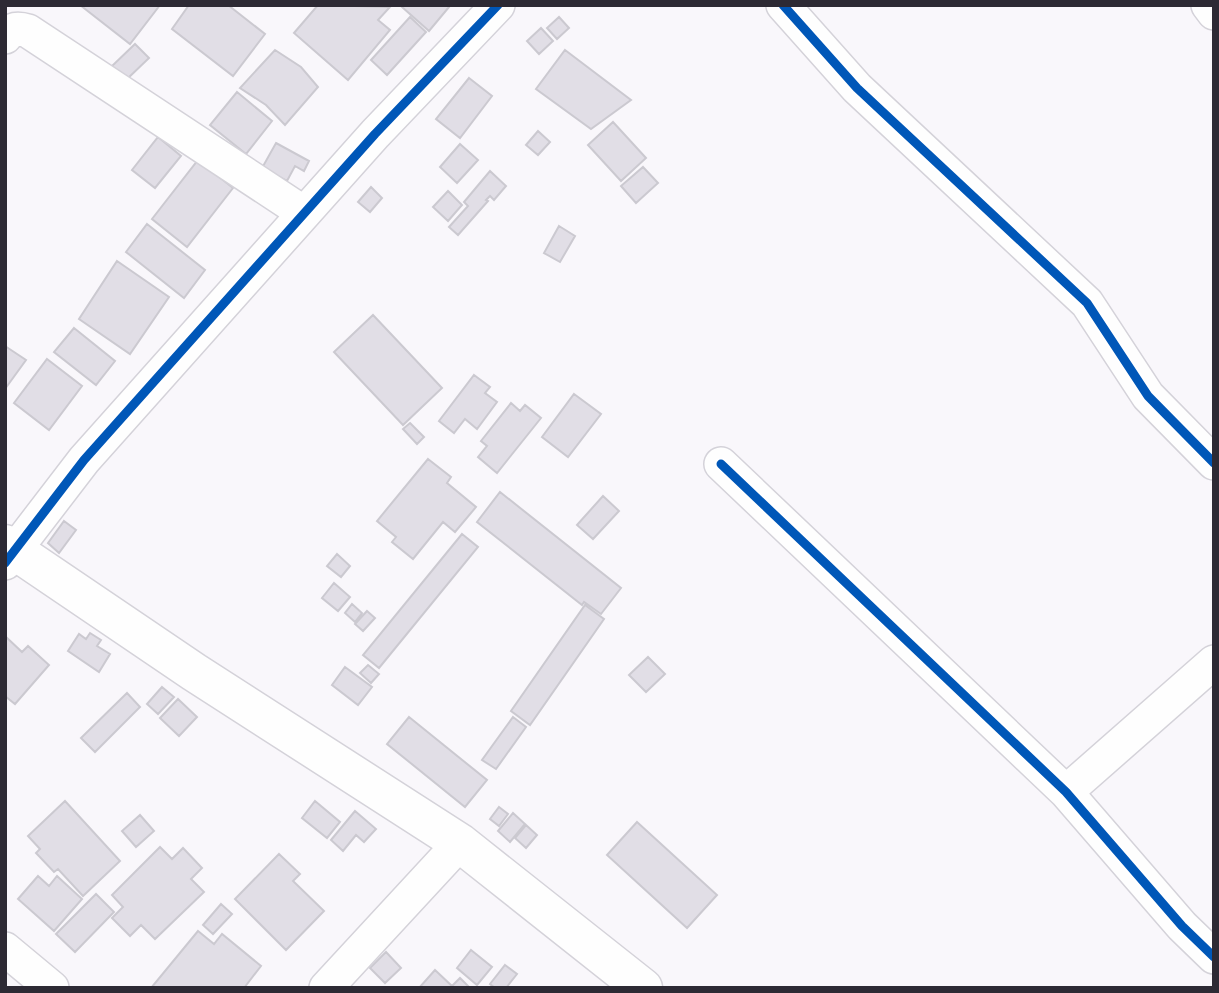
<svg xmlns="http://www.w3.org/2000/svg" width="1219" height="993" viewBox="0 0 1219 993" font-family="Spectral,serif">
	<style>
		.building { fill: #e1dee6; stroke: #cbc9d0; stroke-width: 2 }
		.lines { fill: none; stroke-linecap: round; stroke-linejoin: round }
		.minor-casing { stroke: #d4d2d9; stroke-width: 36 }
		.major-casing { stroke: #d4d2d9; stroke-width: 41 }
		.minor { stroke: #fefefe; stroke-width: 33 }
		.major { stroke: #fefefe; stroke-width: 38 }
		.cycleway-casing { stroke: #fff; stroke-width: 13 }
		.cycleway { stroke: #0057b8; stroke-width: 9 }
	</style>
	<rect width="100%" height="100%" fill="#f9f7fb"/>
	<path class="building" d="M80,5h80l-30,39z
		M189,5h39l37,29 -32,42 -61,-47z
		M318,5l72,2 -12,13 12,10 -42,50 -54,-47z
		M403,5h45l1,2 -20,24 -27,-24z
		M410,17l16,15 -39,43 -16,-15z
		M559,17l10,11 -12,11 -10,-11z
		M541,28l12,13 -14,13 -12,-13z
		M135,44l14,14 -24,23 -13,-15z
		M275,50l26,17 17,20 -33,38 -19,-20 -26,-17z
		M565,50l66,50 -40,29 -55,-40z
		M469,78l23,18 -32,42 -24,-19z
		M237,92l35,29 -26,33 -36,-29z
		M613,122l33,36 -25,23 -33,-36z
		M538,131l12,11 -12,13 -12,-10z
		M158,137l23,19 -26,32 -23,-18z
		M276,143l33,18 -5,10 -9,-5 -8,15 -25,-13z
		M460,144l18,16 -21,23 -17,-16z
		M198,160l35,28 -46,59 -35,-28z
		M643,167l15,16 -22,20 -15,-17z
		M490,171l16,15 -12,14 -4,-4 -4,4 2,1 -30,34 -9,-8 19,-21 -4,-4z
		M371,187l11,11 -12,14 -12,-10z
		M448,191l14,14 -14,16 -15,-14z
		M147,224l58,46 -21,28 -58,-46z
		M559,226l16,10 -15,26 -16,-9z
		M117,261l52,36 -39,57 -51,-35z
		M373,315l69,73 -39,37 -69,-73z
		M74,328l41,33 -19,24 -42,-33z
		M5,346l21,14 -21,29z
		M47,359l35,27 -33,44 -35,-27z
		M474,375l16,12 -5,6 12,9 -20,27 -12,-10 -11,14 -15,-12z
		M574,394l27,20 -33,43 -26,-20z
		M511,403l9,8 5,-6 16,13 -44,55 -19,-16 9,-11 -6,-5z
		M410,423l14,14 -7,7 -14,-15z
		M428,459l23,18 -4,6 29,24 -21,25 -12,-10 -30,37 -21,-17 4,-5 -19,-16z
		M500,492l121,96 -20,26 -17,-12 -2,3 -105,-83z
		M603,496l16,15 -26,28 -16,-14z
		M64,521l12,9 -17,23 -11,-10z
		M462,534l16,13 -99,121 -16,-13z
		M337,554l13,12 -9,11 -14,-11z
		M334,583l16,14 -12,14 -16,-13z
		M352,604l10,9 -7,9 -10,-9z
		M585,605l19,14 -74,106 -19,-14z
		M367,611l8,7 -12,13 -8,-7z
		M90,633l11,7 -4,6 13,8 -11,18 -31,-21 11,-17 7,5z
		M5,636l17,16 6,-6 21,19 -34,39 -10,-8z
		M648,657l17,17 -19,18 -17,-17z
		M368,665l11,9 -8,9 -11,-10z
		M345,667l27,20 -14,18 -26,-20z
		M162,687l12,10 -16,17 -11,-10z
		M127,693l13,14 -45,45 -14,-14z
		M178,699l19,18 -18,19 -19,-18z
		M409,717l78,63 -22,27 -78,-63z
		M513,717l13,10 -30,42 -14,-9z
		M65,801l55,60 -37,35 -25,-27 -4,3 -18,-19 4,-4 -12,-13z
		M315,801l25,21 -13,16 -25,-20z
		M499,807l9,7 -9,12 -9,-7z
		M355,811l21,18 -12,13 -8,-7 -13,16 -12,-11z
		M513,813l12,11 -15,18 -12,-11z
		M140,815l14,16 -18,16 -14,-16z
		M637,822l80,73 -30,33 -80,-73z
		M526,825l11,10 -11,13 -11,-10z
		M160,847l12,12 11,-11 19,20 -11,11 13,13 -49,47 -14,-14 -11,11 -18,-18 11,-11 -11,-12z
		M279,854l21,20 -7,7 31,30 -38,39 -51,-51z
		M38,876l11,10 8,-10 25,23 -28,32 -36,-32z
		M96,894l18,18 -39,40 -19,-18z
		M221,904l11,10 -19,20 -10,-9z
		M198,931l16,13 8,-10 39,32 -17,22h-93z
		M471,950l21,17 -15,18 -20,-17z
		M386,952l15,16 -16,15 -15,-15z
		M505,965l12,9 -11,14h-11l-5,-4z
		M435,970l17,16 8,-8 10,10h-51z"/>
	<g class="lines">
		<g class="minor-casing">
			<path id="minor" d="M783,5l74,83 230,215 61,93 66,67
				M1208,5l6,8
				M5,37c7,-9 13,-9 23,-6l276,182
				M721,464l345,328 116,134 32,31
				M5,563l79,-103 291,-326 123,-129
				M1066,792l148,-130
				M5,949l47,39
				M326,988l134,-145"/>
		</g>
		<g class="major-casing">
			<path id="major" d="M5,544l189,128 266,171 183,145"/>
		</g>
		<use href="#minor" class="minor"/>
		<use href="#major" class="major"/>
		<g class="cycleway-casing">
			<path id="cycleway" d="M783,5l74,83 230,215 61,93 66,67
				M721,464l345,328 116,134 32,31
				M5,563l79,-103 291,-326 123,-129"/>
		</g>
		<use href="#cycleway" class="cycleway"/>
	</g>
	<rect width="1219" height="993" fill="none" stroke="#2d2a34" stroke-width="14"/>
</svg>
